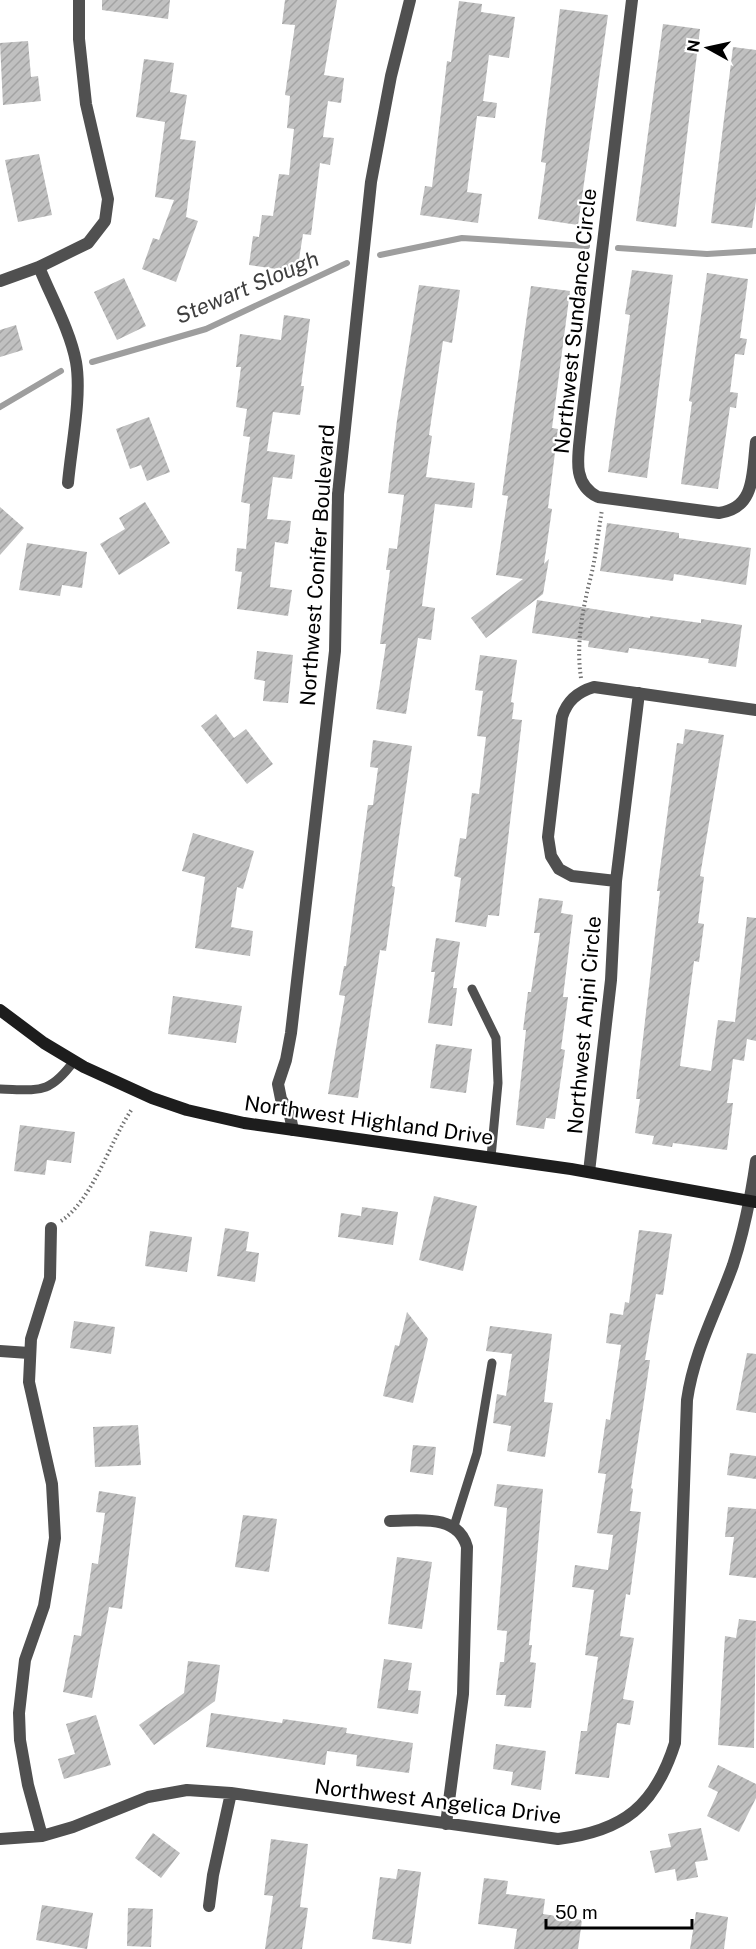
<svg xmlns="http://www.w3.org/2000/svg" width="756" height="1949" viewBox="0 0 756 1949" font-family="'Public Sans',sans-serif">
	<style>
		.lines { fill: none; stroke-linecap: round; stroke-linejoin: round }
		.stream { stroke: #9e9e9e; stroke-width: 6 }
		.building { fill: url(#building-hatch) }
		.path { stroke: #727272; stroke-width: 4; stroke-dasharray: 1.5 3; stroke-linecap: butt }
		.lane { stroke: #505050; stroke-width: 9 }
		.street { stroke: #505050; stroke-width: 12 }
		.secondary { stroke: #1d1d1d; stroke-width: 12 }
		.labels { text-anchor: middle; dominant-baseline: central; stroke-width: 4.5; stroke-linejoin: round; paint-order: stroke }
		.street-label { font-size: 21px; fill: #000; stroke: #fff }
		.water-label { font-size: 22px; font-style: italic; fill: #3f3f3f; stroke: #fff }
	</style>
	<defs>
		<pattern id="building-hatch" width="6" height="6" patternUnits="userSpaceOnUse" patternTransform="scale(1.5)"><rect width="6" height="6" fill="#c0c0c0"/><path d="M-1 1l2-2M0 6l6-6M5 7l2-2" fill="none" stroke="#a3a3a3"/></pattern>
	</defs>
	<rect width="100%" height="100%" fill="#fff"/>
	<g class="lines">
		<path class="stream" d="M618,248l89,6 49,-3
			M380,255l82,-17 125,8
			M92,362l114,-33 141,-66
			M0,407l61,-36"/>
	</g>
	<path class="building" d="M102,0h68l-2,19 -66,-9z
		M285,0h52l-13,75 20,3 -3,25 -13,-2 -5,36 11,1 -4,27 -10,-2 -9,72 -8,-1 -6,38 -48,-7 4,-29 6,1 3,-22 11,1 6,-42 10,1 5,-46 -7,-1 3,-32 -5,-1 10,-70 -13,-1z
		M459,1l23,3 -1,8 34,5 -6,41 -20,-3 -6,46 14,2 -2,15 -18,-2 -10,76 15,2 -4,29 -58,-8 5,-29 7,1 15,-126 4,1z
		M560,9l48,6 -30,210 -40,-6 8,-56 -5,-1z
		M663,24l37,5 -24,198 -40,-6z
		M28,41l3,36 7,-1 3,25 -38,4 -3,-62z
		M733,47l23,3v151l-4,27 -41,-5z
		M144,59l30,4 -4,29 17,3 -7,44 16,2 -10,76 12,4 -22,61 -34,-13 11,-31 6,2 15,-40 -19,-3 10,-75 -29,-5z
		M39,154l13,61 -34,7 -13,-62z
		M632,270l41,5 -26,203 -39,-6 22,-157 -5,-1z
		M707,273l41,6 -8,59 7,1 -3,16 -9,-1 -5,38 8,1 -2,15 -6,-1 -12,82 -37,-5 11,-82 -3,-1z
		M124,278l22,48 -29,14 -23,-48z
		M419,285l41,5 -8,53 -9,-2 -14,94 3,1 -6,41 49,6 -3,25 -37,-4 -13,102 13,2 -4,32 -13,-2 -12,76 -30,-5 10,-65h-6l10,-74h-4l3,-22 8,1 7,-54 -16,-2 9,-73z
		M531,286l39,5 -18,137 6,1 -10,79 4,1 -8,55 5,-5 -6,35 -57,44 -15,-20 52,-39 -27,-4 12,-79 -6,-1z
		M284,315l26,4 -9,67h3l-4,29 -27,-3 -6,39 28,4 -3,24 -19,-2 -6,42 24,2 -3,23 -13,-2 -5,45 22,3 -4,26 -51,-7 5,-37 -7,-1 2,-23 9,1 4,-45 -9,-2 9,-65 -7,-1 4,-27 -11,-2 5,-40h-5l4,-33 41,6z
		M16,325l7,25 -23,7v-27z
		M149,417l21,55 -23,9 -6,-16 -11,4 -14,-40z
		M145,502l25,41 -51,32 -19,-31 25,-15 -6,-11z
		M0,507l24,21 -24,27z
		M607,523l72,10v5l72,10 -5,37 -72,-11 -1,7 -73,-10z
		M27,543l60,9 -5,36 -20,-3 -2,11 -41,-6z
		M537,600l113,18v-2l51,7v-4l41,6 -6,42 -28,-4 1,-4 -80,-11 -1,5 -40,-6 1,-6 -57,-8z
		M257,651l36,4 -5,48 -25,-2 2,-20 -11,-2z
		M480,655l37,5 -6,42 3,1 -2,16 10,1 -23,196 -11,-1 -2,12 -31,-5 6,-44 -7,-2 6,-38 6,1 6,-46 7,1 7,-57 -9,-1 6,-45 -8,-1z
		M216,714l18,24 12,-9 27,35 -26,20 -46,-58z
		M685,729l39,6 -24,141 4,1 -6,46 6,1 -5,38 -5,-1 -14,105 31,5 7,-51 17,2 12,-105 9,1v123l-9,-2 -3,22 -11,-2 -6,44h6l-6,47 -54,-7 -1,4 -20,-3 2,-8 -19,-3 5,-34h-4l24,-208h-3l20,-148 6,1z
		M373,740l39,6 -20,140 3,1 -9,64 -6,-1 -22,148 -30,-4 17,-98 -6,-1 5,-29h2l22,-161h5l5,-37 -8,-1z
		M193,833l61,18 -11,38 -6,-2 -6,40 22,4 -3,25 -55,-8 10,-71 -23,-6z
		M539,898l24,3 -2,12 12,2 -10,82h5l-7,52 4,1 -10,69 -9,-1 -2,11 -28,-4 10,-95h-3l5,-38h3l9,-59h-6z
		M436,938l24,4 -7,46h4l-5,38 -24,-3 7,-51h-4z
		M173,996l69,10 -6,37 -68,-9z
		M436,1044l36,5 -6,44 -36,-5z
		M20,1125l55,7 -4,31 -24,-3 -2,15 -31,-4z
		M434,1196l43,10 -14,65 -44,-11z
		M362,1207l36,5 -5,33 -55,-8 3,-24 20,3z
		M225,1228l24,4 -3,19 13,2 -4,29 -38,-6z
		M639,1230l33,4 -9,61 -7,-1 -11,66h5l-19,128 2,1 -3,22 11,1 -11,83 -4,-1 -6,42 14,2 -11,61 11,2 -4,24 -13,-2 -8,55 -34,-4 6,-43h6l11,-74 -13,-2 9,-65 -22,-3 3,-22 33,5 5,-35 -16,-2 9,-59 -8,-1 8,-54 4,1 11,-75 -15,-2 4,-30 13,2 2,-13 4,1z
		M150,1231l42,6 -5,35 -42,-6z
		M407,1312l21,27 -15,64 -30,-7 12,-51 4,1z
		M74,1321l41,6 -4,27 -41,-6z
		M490,1326l62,8 -8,68 9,1 -8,54 -38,-6 4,-25 -18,-3 4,-29 9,2 6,-42 -26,-3z
		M747,1353l9,1v59l-20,-3z
		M138,1425l3,40 -46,2 -2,-40z
		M413,1445l23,2 -3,28 -23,-3z
		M730,1453l26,3v23l-29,-4z
		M497,1484l46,5 -14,156h3l-2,17 6,1 -5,45 -27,-2 2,-11h-10l4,-33h4l3,-31 -10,-1 10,-122 -13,-2z
		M99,1491l37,6 -14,112 -13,-2 -17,91 -29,-6 11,-57 7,1 11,-73 6,1 7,-51 -9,-1z
		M728,1507l28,2v69l-27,-3 5,-38h-9z
		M243,1515l34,4 -8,53 -34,-5z
		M397,1557l35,5 -10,67 -34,-5z
		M739,1619l17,2 -2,127 -36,-3 7,-109 11,2z
		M384,1659l28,4 -4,27 13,1 -3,23 -41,-6z
		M188,1661l32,4 -5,36 -61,44 -15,-20 45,-32z
		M211,1713l71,10 1,-4 64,9 -1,5 67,10 -4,30 -53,-7 1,-11 -30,-4 -2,14 -119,-18z
		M96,1715l15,50 -47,14 -6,-20 17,-5 -9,-30z
		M496,1744l50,7 -5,39 -30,-5 2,-13 -20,-3z
		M718,1765l38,19v14l-17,34 -32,-16 11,-24 -10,-5z
		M701,1828l7,32 -13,2 3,15 -21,4 -2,-12 -20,4 -5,-22 21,-4 -3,-13z
		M153,1833l27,20 -19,25 -26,-20z
		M271,1839l37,5 -8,63 8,1 -6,41h-37l8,-53 -9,-1z
		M398,1869l23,3 -10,72 -39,-5 8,-62 16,2z
		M484,1878l24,3 -2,13 39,5 -2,15 39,6 -4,29h-64l3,-20 -39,-5z
		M42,1905l51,8 -6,36 -51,-9z
		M128,1908l25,1 -2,38 -24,-1z
		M696,1912l32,5 -4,32h-34z"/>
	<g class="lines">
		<path class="path" d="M581,678c-5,-33 1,-66 9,-98 6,-23 8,-47 12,-70
			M61,1221c32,-21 49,-80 71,-112"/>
		<path class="lane" d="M472,989l24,49 2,45 -7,74
			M0,1089c39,1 49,6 74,-28
			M454,1526l23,-73 15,-90"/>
		<path class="street" d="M632,0l-51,427c-2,26 -11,56 17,70l121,16c37,-5 33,-40 37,-71
			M39,267c12,30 31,63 37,95 6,34 -5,86 -8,121
			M0,281l39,-14 49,-24 17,-22 3,-22 -22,-95 -7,-65v-39
			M616,881l-44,-5 -13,-7 -8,-13 -3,-19 14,-120c5,-16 15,-25 32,-30l162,23
			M293,1130l-4,-19 -8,-12 -3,-15 8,-24 5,-27 44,-382 3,-157 33,-312 20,-106 19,-76
			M589,1172l22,-192 5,-99 23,-188
			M0,1351l29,2
			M390,1521c27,0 68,-8 77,26l-4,147 -17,130
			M42,1836l-14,-51 -8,-45 -1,-27 6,-53 19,-54 11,-68 -3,-54 -23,-102 2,-43 19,-61 1,-50
			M0,1839l42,-3 31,-9 75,-30 39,-7 44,3 327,46c66,-8 97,-33 117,-96l12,-343c7,-49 30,-90 46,-135 11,-34 18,-69 23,-104
			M209,1906l4,-31 18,-82"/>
		<path class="secondary" d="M0,1010l44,33 40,24 68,31 35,12 57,13 327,46 185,33"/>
	</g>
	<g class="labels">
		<g class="street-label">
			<text transform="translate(575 321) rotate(-84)">Northwest Sundance Circle</text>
			<text transform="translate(317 565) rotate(-86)">Northwest Conifer Boulevard</text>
			<text transform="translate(584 1025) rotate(-85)">Northwest Anjni Circle</text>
			<text transform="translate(369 1120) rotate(8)">Northwest Highland Drive</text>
			<text transform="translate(438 1801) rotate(7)">Northwest Angelica Drive</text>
		</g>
		<g class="water-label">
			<text transform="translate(247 287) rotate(-23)">Stewart Slough</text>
		</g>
	</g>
	<g transform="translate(708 48) rotate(278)" stroke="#ffffff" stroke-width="4.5" paint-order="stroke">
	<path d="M0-4.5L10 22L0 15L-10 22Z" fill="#000000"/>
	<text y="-9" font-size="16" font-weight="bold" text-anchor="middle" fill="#000000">N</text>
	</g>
	<path d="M546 1919v9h146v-9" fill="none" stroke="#000000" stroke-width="3"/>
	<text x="555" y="1919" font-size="18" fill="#000000" stroke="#ffffff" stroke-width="4.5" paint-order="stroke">50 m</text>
</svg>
